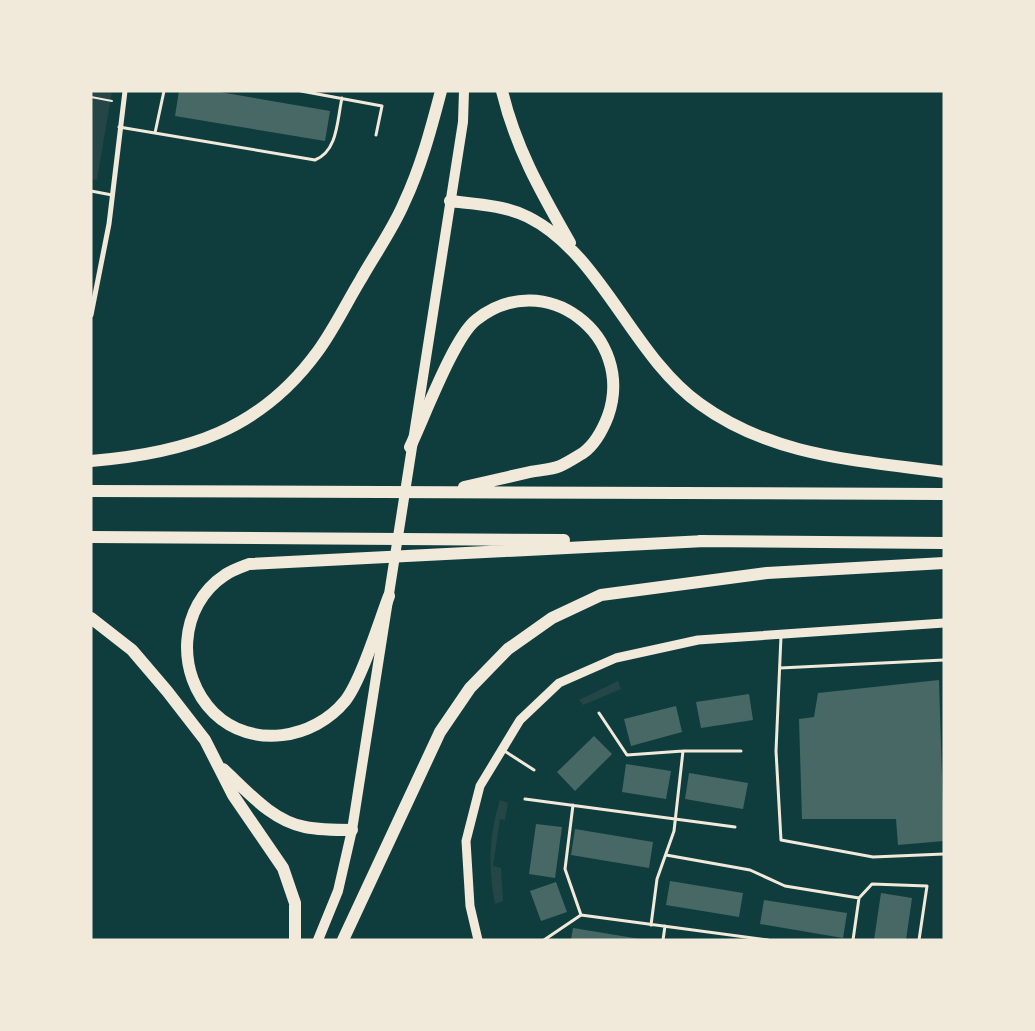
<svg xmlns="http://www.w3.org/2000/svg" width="1035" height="1031" viewBox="0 0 1035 1031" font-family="'Libre Baskerville',serif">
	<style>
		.green { fill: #244646 }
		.building { fill: #486865 }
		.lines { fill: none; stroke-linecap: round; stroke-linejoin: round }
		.path { stroke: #f1e9da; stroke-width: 2 }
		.service { stroke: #f1e9da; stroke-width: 3 }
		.minor { stroke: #f1e9da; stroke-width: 5 }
		.tertiary { stroke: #f1e9da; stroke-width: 9 }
		.secondary { stroke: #f1e9da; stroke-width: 10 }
		.motorway { stroke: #f1e9da; stroke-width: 12 }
	</style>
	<rect width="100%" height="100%" fill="#0f3d3e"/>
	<path class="green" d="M93,91h19l-15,89 -6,-1z
		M618,681l3,8 -38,16 -4,-5z
		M500,800l8,3 -3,17 -5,-1 -7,47 8,2 2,33 -8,3c-7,-36 -6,-69 5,-104z"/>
	<path class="building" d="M179,91h35l116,20 -5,30 -150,-25z
		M939,680l5,161 -46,4 -2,-26h-94l-3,-100 15,-2 4,-24z
		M749,694l4,26 -52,8 -5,-26z
		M676,706l6,26 -51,14 -7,-27z
		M594,736l18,18 -37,37 -18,-19z
		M626,764l45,7 -5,28 -44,-7z
		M689,773l59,10 -5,26 -58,-10z
		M536,824l26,3 -7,51 -26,-4z
		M575,829l78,13 -4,26 -78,-13z
		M670,881l73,12 -4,24 -73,-12z
		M556,882l11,30 -26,9 -11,-30z
		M881,893l31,5 -6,42h-32z
		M764,900l83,13 -4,25 -83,-14z
		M573,928l67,11v1h-69z"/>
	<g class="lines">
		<path class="path" d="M91,97l21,4"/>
		<path class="service" d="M301,91l81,15 -6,29
			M119,127l196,33c23,-9 22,-40 27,-62
			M155,133l9,-42
			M91,191l21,4
			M781,636l-5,115 5,89 92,17 71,-3
			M780,668l164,-8
			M599,713l28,42 56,-4h58
			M503,750l31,20
			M525,799l210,28
			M573,805l-8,64 16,46
			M666,855l84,15 35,16 74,12 13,-14 55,2 -8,54
			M651,925l6,-46 17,-48 9,-80
			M544,940l37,-25 187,25
			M663,940l2,-14
			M853,940l6,-42"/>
		<path class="minor" d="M91,315l18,-91 16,-133"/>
		<path class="tertiary" d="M478,940l-8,-34 -4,-65 14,-55 40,-66 39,-37 57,-25 82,-18 246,-17"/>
		<path class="secondary" d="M318,940l20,-49 14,-61 111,-708 1,-31"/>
		<path class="motorway" d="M502,91c14,58 39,101 68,152
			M450,201c25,3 54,4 78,16 74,37 104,139 172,187 73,53 157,56 244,68
			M410,447c14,-29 44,-110 66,-127 69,-55 160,16 132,96 -5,13 -14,29 -25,37 -7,4 -16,10 -23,13 -9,4 -21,4 -30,6 -22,5 -44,10 -66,15
			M91,461c95,-8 169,-30 227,-110 16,-22 29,-49 43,-72 14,-25 32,-50 43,-76 17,-36 27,-74 37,-112
			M91,491l853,3
			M91,537l473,3
			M699,541l245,2
			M389,596c-10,26 -28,85 -44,105 -31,38 -93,49 -131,12 -39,-39 -36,-107 11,-138 7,-5 16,-8 24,-11l456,-23
			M91,618l41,32 35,41 38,49 28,55 50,73 12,35v37
			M223,769c24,22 49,52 82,58 15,3 31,3 47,3
			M343,940l97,-208 30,-44 38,-39 44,-31 49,-23 166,-22 177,-10"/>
	</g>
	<rect width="1035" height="1031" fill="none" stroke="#f1e9da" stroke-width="185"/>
</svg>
